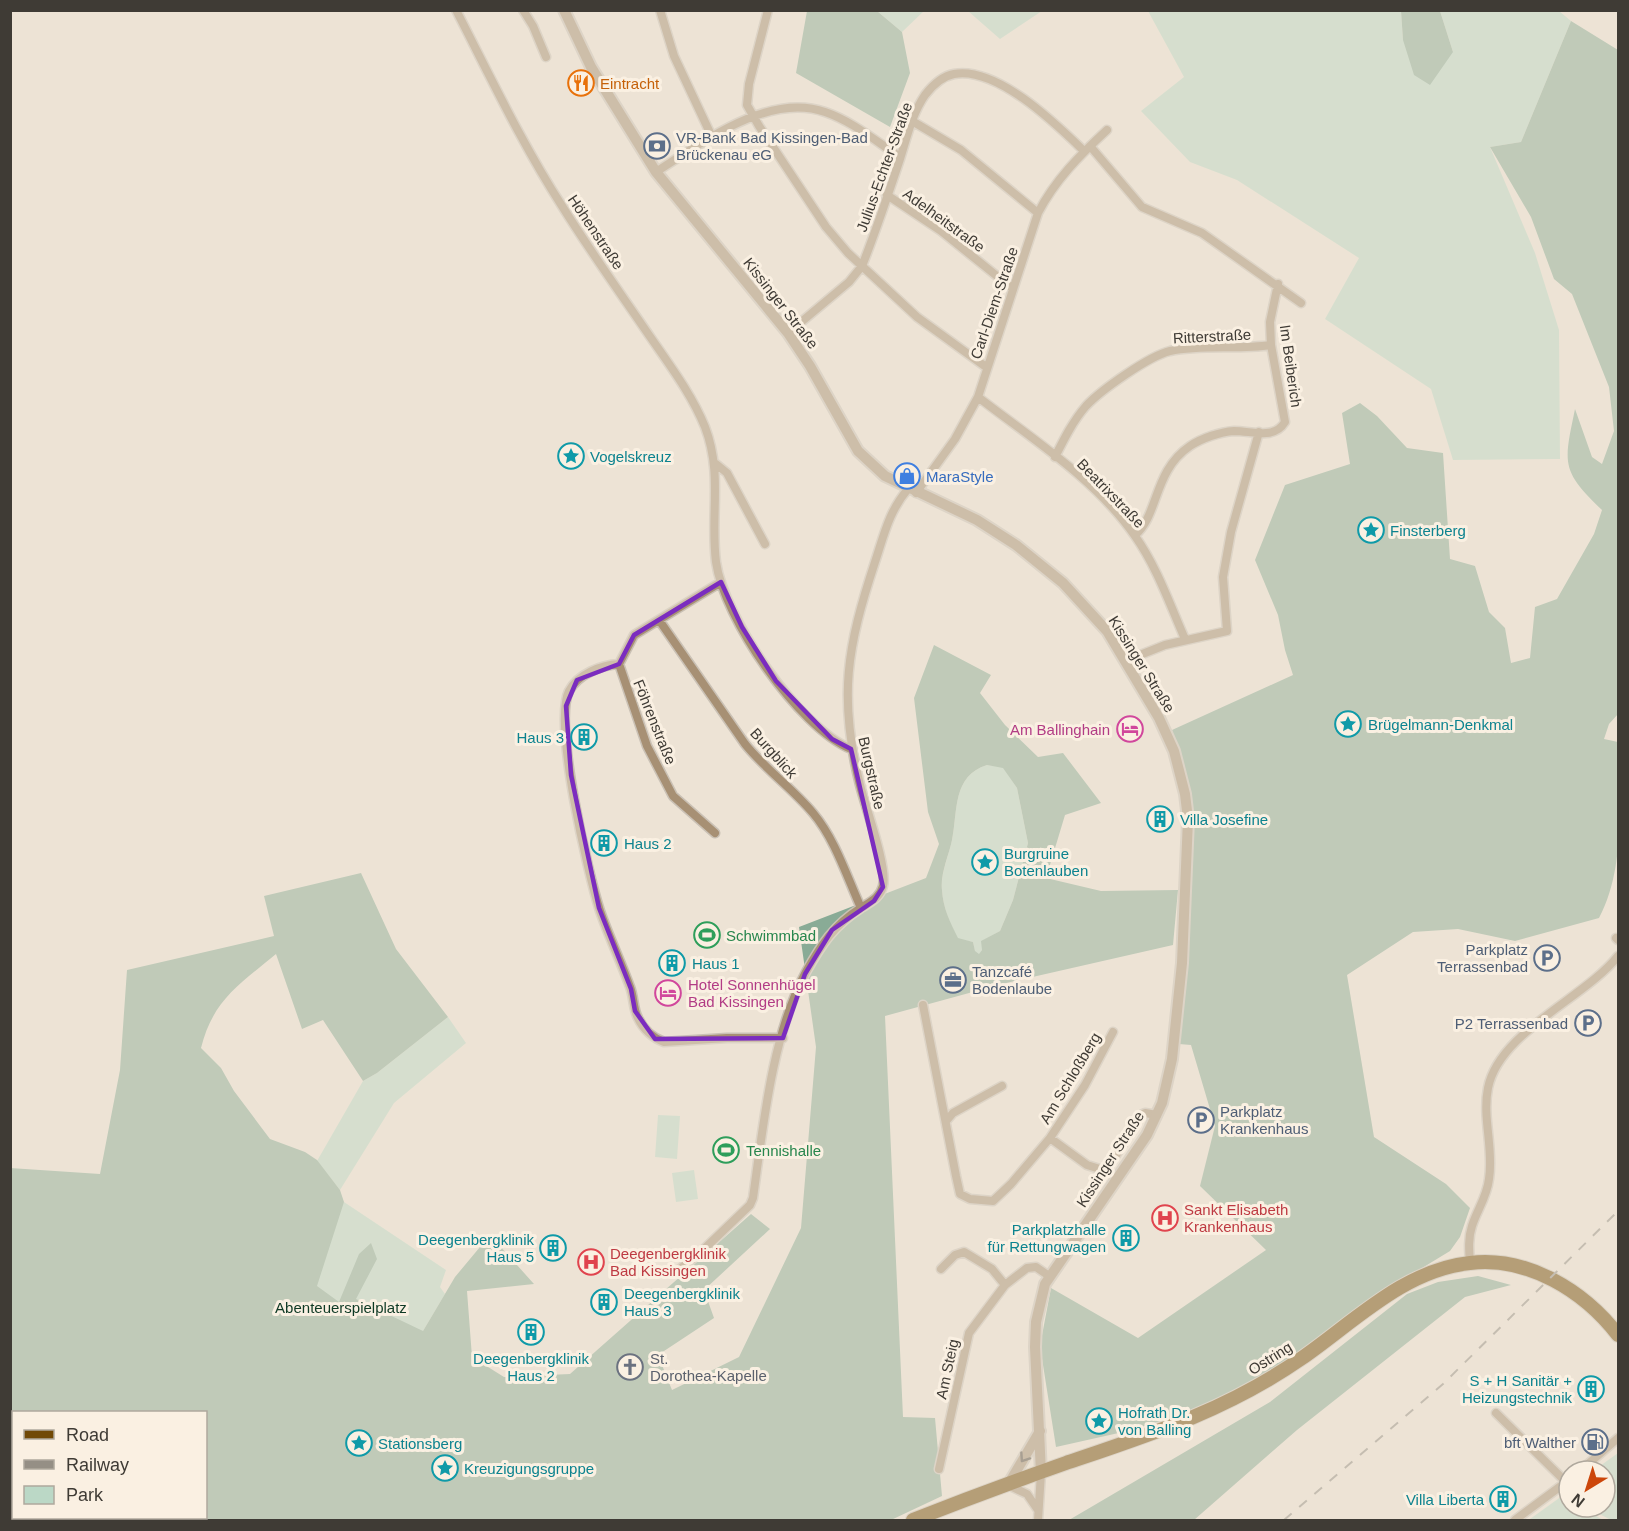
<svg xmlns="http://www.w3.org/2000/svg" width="1629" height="1531" viewBox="0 0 1629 1531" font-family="Arial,sans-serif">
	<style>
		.green { fill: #bbd8c6 }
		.forest { fill: #89ab96; fill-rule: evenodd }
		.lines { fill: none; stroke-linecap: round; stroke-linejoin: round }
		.minor-casing { stroke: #cac1b5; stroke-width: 11 }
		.tertiary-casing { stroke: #cac1b5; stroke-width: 14 }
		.primary-casing { stroke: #cac1b5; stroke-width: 16 }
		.minor { stroke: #a79074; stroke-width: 8 }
		.tertiary { stroke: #a79074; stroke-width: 10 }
		.primary { stroke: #714906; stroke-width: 14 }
		.rail { stroke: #958f85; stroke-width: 2; stroke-dasharray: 10 10; stroke-linecap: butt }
		.oneway { stroke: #544c42 }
		.marked { fill: none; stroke: #7b2cbf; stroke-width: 4.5; stroke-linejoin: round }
		.labels { text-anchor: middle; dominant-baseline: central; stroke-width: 6; stroke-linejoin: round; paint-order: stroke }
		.food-label { font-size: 15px; fill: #c56008; stroke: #faf0e2; text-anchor: start }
		.service-label { font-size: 15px; fill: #4e5e75; stroke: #faf0e2; text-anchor: start }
		.street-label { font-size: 15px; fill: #3f3b35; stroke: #faf0e2 }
		.culture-label { font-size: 15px; fill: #0d838f; stroke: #faf0e2; text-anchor: start }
		.shop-label { font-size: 15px; fill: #366cbe; stroke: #faf0e2; text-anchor: start }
		.hotel-label { font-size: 15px; fill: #b23c85; stroke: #faf0e2; text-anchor: end }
		.leisure-label { font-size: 15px; fill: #27864d; stroke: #faf0e2; text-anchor: start }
		.health-label { font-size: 15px; fill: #be3a42; stroke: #faf0e2; text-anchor: start }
		.park-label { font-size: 15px; fill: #0e3924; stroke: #faf0e2 }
		.worship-label { font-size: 15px; fill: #5b616d; stroke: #faf0e2; text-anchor: start }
	</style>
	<rect width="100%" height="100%" fill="#ede3d5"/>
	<path class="green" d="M877,11h47l-22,21z
		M968,11h74l-42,28z
		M1148,11h253l2,29 50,12 -13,-41h119l12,10 -50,121 -31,5 45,106 24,77 1,129 -107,1 -22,-71 -106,-70 34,-61 -122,-78 -47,-18 -49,-51 43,-34z
		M987,765l16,2 14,21 11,55 -15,57 -13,31 -18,10v9l-3,5 -4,-3 -2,-10 -15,-3c-8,-16 -15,-31 -16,-49 -2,-15 7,-35 10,-50 6,-29 0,-64 35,-75z
		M448,1017l18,26 -72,60 -54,87 -23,-29 46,-80 14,-8z
		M658,1115l22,1 -3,43 -22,-2z
		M694,1170l4,29 -22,3 -4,-29z
		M344,1202l102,68 -6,17 5,7 -22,37 -161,4z
		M1618,1453v67h-7l-25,-13h19v-36h-12z
		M1562,1496l7,4v7h12l22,13 -73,-1z"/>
	<path class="forest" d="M807,11h70l25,21 8,41 -20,54 -94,-54z
		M1401,11h39l13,41 -23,33 -16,-10 -11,-35z
		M1571,21l47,29v664l-9,10 -5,15 14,3c0,57 9,123 -19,176l-84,23 -57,-12 -45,3 -66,43 27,162 72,47 24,24 -10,29 -10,14 -82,50 -79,58 -52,31 -42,20 -63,20 -76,17 -16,-101 11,-58 87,50 128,-88 -66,-64 15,-60 -24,-81 -12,-1 9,-108 -3,-162 -13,-44 121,-55 -8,-25 -7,-35 -23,-55 30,-75 65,-21 -8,-51 18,-10 17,13 30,32 36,5 7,106 25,7 14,46 16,16 6,35 19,-5 5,-51 22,-8 37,-65 8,-24c-42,-40 -38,-47 -27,-101l17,48 10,7 12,-33 -5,-44 -37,-93 -18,-15 -23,-62 -41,-70 31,-5z
		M934,645l57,30 -11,18 25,32 33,32 25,-4 38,50 -36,12 -19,63 55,13 77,-1 -5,55 -171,39 -117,32 18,401 32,1 7,78 -51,24h-880l-1,-352 90,6 20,-104 7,-100 147,-34 -10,-40 97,-23 35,76 52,68 -71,56 -14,8 -40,-61 -21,9 -26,-75c-37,31 -63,46 -75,94l20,20 13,23 36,48 35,13 12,8 23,30 4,12 -27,84 22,16 20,-48 12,-11 6,16 -21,40 67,32 32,-54 35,-42 44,49 -67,7 5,66 32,20 66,-3 181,-160 19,15 -66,61 10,28 -56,37 14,35 67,-33 62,-129 15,-181 -17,-120 127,-49 13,-34 -11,-32 -14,-114zM987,765l16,3 14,20 11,55 -15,57 -13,31 -19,10 1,9 -3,4 -4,-3 -2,-9 -15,-4c-8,-16 -15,-30 -16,-48 -2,-16 7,-35 10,-50 6,-29 0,-64 35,-75zM14,1412h192v106h-192z
		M1478,1276l33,9 -46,12 -168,133 -103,90h-125l201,-118 137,-108 31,-12z"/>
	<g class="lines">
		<g class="minor-casing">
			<path id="minor" d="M456,10c34,66 66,134 106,196 28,45 59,88 89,132 20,29 41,57 54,89 18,47 5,88 11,135 8,56 82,165 135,187
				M523,10l10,16 13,31
				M660,10l14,46 38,81
				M768,10l-19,74 -2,21 12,21 67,101 22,26 69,64 69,50
				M912,121l49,29 77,63
				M1090,146l52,61 60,26 99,70
				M656,172c46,-29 112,-80 169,-60 27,9 52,30 75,45
				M887,195l54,36 72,58
				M788,333l61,-51 13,-16c14,-35 26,-71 38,-107 7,-22 12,-45 25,-64 7,-9 18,-19 29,-21 43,-8 102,50 130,77
				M978,397c54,42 118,82 157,139 22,31 35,69 50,103
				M1055,457c9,-18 18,-36 31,-51 15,-16 63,-50 84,-55 33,-7 68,-1 101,-6
				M716,464l11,9 38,71
				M916,493l39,-54 23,-42 60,-184c17,-33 42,-58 69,-83
				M1135,535c24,-20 18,-64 55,-89 12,-8 30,-14 44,-15 19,0 40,9 51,-9l-14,-77 -1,-23 8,-38
				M659,620l86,124c20,25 47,44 68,69 22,26 34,64 48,95
				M1125,661l40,-16 62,-14 -4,-54 8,-45 28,-100
				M619,664c-18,1 -41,10 -50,27 -16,32 19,183 31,220 9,26 21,51 30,76 4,10 3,22 8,31 5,11 15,20 26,24l63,-4h56
				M715,833l-42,-37 -26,-50 -28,-82 15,-29 87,-53
				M1616,938l2,2
				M923,1005l33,171 4,18 10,5 23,2 18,-17 39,-46 35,-53 28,-53
				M947,1120l6,-7 49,-27
				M1050,1138l37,27 16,5 6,-4 32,-51 4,-2 12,2
				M1470,1263c-1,-13 -2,-25 2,-37 5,-16 15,-29 17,-47 5,-30 -7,-61 -1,-91 11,-56 97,-90 130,-132
				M941,1269l14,-14 9,-3 28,17 13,16
				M676,1272l25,-20 49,-47 3,-7c10,-71 19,-163 53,-226 15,-27 28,-47 55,-64 9,-6 19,-10 22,-22 5,-18 -18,-80 -23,-101 -22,-88 -13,-138 15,-223 9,-27 14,-51 33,-73
				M1496,1413l70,69
				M939,1469l30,-136 36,-48 22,-17 9,-1 13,9
				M1580,1471l38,-33
				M1008,1485l19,9 11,16
				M1038,1520l3,-47
				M1515,1520l54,-40"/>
		</g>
		<g class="tertiary-casing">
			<path id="tertiary" d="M564,10l27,57 65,105 132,161 22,33 48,85 27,25 92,44 39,25 47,38 44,48 52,87 15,33 11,43 3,25 -6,144 -10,96 -10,44 -15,32 -102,149 -9,38 -1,25 6,126
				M1008,1485l32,-54"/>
		</g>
		<g class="primary-casing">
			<path id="primary" d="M913,1520c51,-20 102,-39 153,-57 86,-29 161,-53 236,-105 52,-36 102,-88 168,-95 58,-7 114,28 148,72"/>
		</g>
		<use href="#minor" class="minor"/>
		<use href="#tertiary" class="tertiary"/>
		<use href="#primary" class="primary"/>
		<path class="rail" d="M1284,1520l159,-136 175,-173"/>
	</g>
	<defs><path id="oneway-chevron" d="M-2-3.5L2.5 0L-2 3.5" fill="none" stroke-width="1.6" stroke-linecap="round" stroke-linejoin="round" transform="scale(1.5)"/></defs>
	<use class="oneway" href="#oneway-chevron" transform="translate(1024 1458) rotate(124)"/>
	<path d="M0 0H1629V1531H0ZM721,582l21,45 34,54 56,58 19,10 32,138 -9,14 -42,29 -27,44 -22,64 -128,1 -20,-28 -4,-22 -32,-81 -28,-133 -5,-69 11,-26 42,-16 15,-29z" fill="#ede3d5" fill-opacity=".55" fill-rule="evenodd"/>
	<path class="marked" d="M721,582l21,45 34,54 56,58 19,10 32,138 -9,14 -42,29 -27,44 -22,64 -128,1 -20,-28 -4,-22 -32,-81 -28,-133 -5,-69 11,-26 42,-16 15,-29z"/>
	<defs>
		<g id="restaurant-ring" transform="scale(1.35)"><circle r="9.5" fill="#faf0e2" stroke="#e8710a" stroke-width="1.5"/><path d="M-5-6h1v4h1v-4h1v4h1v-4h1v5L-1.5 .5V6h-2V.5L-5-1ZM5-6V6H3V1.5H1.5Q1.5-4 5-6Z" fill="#e8710a"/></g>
		<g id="bank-ring" transform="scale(1.35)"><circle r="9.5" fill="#faf0e2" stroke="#5c6f8a" stroke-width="1.5"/><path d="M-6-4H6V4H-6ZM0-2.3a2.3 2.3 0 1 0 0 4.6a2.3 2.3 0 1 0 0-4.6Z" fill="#5c6f8a"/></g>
		<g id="sight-ring" transform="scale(1.35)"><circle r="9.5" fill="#faf0e2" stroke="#0f9aa8" stroke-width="1.5"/><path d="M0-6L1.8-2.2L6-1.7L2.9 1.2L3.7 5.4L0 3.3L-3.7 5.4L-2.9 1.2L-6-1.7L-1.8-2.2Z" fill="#0f9aa8"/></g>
		<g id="shop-ring" transform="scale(1.35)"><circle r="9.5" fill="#faf0e2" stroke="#3f7fe0" stroke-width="1.5"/><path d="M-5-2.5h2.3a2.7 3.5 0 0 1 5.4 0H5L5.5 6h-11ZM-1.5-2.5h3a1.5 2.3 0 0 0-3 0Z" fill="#3f7fe0"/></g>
		<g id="hotel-ring" transform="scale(1.35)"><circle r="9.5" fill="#faf0e2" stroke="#d1479c" stroke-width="1.5"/><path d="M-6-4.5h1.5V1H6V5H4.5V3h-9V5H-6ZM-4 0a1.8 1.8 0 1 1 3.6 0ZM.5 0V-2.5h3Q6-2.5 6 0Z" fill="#d1479c"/></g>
		<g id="building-ring" transform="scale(1.35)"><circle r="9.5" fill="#faf0e2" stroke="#0f9aa8" stroke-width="1.5"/><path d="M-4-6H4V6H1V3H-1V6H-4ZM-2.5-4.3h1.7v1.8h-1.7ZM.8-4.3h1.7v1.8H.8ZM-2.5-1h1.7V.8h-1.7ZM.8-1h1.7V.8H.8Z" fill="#0f9aa8"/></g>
		<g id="stadium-ring" transform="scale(1.35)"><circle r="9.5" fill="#faf0e2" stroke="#2e9e5b" stroke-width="1.5"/><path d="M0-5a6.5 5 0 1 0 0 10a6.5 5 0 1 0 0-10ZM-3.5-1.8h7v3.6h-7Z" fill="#2e9e5b"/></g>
		<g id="parking-ring" transform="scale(1.35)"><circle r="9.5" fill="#faf0e2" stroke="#5c6f8a" stroke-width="1.5"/><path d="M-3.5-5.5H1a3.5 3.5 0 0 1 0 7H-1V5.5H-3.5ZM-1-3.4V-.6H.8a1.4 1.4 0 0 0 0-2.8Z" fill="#5c6f8a"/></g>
		<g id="office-ring" transform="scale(1.35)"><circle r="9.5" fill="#faf0e2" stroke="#5c6f8a" stroke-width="1.5"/><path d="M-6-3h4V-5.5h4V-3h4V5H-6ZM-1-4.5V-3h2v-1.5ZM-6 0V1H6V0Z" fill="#5c6f8a"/></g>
		<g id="hospital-ring" transform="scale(1.35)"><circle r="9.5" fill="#faf0e2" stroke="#e0444e" stroke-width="1.5"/><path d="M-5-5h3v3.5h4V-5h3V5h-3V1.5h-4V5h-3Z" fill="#e0444e"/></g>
		<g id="church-ring" transform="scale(1.35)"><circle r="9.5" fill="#faf0e2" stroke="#6b7280" stroke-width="1.5"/><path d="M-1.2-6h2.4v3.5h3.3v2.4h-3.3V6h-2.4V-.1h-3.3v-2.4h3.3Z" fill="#6b7280"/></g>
		<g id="fuel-ring" transform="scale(1.35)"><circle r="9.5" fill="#faf0e2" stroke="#5c6f8a" stroke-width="1.5"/><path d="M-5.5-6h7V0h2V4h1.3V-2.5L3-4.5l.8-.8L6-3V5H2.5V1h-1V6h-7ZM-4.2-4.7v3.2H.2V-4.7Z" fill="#5c6f8a"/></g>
	</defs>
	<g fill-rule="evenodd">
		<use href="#restaurant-ring" x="581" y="83"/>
		<use href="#bank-ring" x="657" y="146"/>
		<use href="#sight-ring" x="571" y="456"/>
		<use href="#shop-ring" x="907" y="476"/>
		<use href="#sight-ring" x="1371" y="530"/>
		<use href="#sight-ring" x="1348" y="724"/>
		<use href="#hotel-ring" x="1130" y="729"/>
		<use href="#building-ring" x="584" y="737"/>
		<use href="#building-ring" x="1160" y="819"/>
		<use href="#building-ring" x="604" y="843"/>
		<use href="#sight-ring" x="985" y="862"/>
		<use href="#stadium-ring" x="707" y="935"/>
		<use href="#parking-ring" x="1547" y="958"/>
		<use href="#building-ring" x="672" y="963"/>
		<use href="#office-ring" x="953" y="980"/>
		<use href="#hotel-ring" x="668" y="993"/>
		<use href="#parking-ring" x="1588" y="1023"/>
		<use href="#parking-ring" x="1201" y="1120"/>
		<use href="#stadium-ring" x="726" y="1150"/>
		<use href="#hospital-ring" x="1165" y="1218"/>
		<use href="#building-ring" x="1126" y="1238"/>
		<use href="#building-ring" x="553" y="1248"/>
		<use href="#hospital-ring" x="591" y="1262"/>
		<use href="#building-ring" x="604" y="1302"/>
		<use href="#building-ring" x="531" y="1332"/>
		<use href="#church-ring" x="630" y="1367"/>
		<use href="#building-ring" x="1591" y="1389"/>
		<use href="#sight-ring" x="1099" y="1421"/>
		<use href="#fuel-ring" x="1595" y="1442"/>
		<use href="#sight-ring" x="359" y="1443"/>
		<use href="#sight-ring" x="445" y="1468"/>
		<use href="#building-ring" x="1503" y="1499"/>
	</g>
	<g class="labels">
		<g class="food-label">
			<text x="600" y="83">Eintracht</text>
		</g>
		<g class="service-label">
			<text x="676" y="137">VR-Bank Bad Kissingen-Bad<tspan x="676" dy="17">Brückenau eG</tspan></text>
			<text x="1528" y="949" text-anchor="end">Parkplatz<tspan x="1528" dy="17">Terrassenbad</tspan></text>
			<text x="972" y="971">Tanzcafé<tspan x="972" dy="17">Bodenlaube</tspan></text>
			<text x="1568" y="1023" text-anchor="end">P2 Terrassenbad</text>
			<text x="1220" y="1111">Parkplatz<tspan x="1220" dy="17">Krankenhaus</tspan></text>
			<text x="1576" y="1442" text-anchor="end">bft Walther</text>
		</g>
		<g class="street-label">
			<text transform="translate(884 167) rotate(-70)">Julius-Echter-Straße</text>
			<text transform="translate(944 220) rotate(36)">Adelheitstraße</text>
			<text transform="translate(596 232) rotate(56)">Höhenstraße</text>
			<text transform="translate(781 303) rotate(52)">Kissinger Straße</text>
			<text transform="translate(994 303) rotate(-71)">Carl-Diem-Straße</text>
			<text transform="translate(1212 336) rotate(-3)">Ritterstraße</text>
			<text transform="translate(1291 366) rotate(82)">Im Beiberich</text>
			<text transform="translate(1111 493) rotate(46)">Beatrixstraße</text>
			<text transform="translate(1142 664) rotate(58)">Kissinger Straße</text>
			<text transform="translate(655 722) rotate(68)">Föhrenstraße</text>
			<text transform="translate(774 753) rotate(48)">Burgblick</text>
			<text transform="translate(872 773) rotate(77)">Burgstraße</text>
			<text transform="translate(1070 1078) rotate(-59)">Am Schloßberg</text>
			<text transform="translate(1110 1159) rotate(-57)">Kissinger Straße</text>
			<text transform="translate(1270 1358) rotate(-32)">Ostring</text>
			<text transform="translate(947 1369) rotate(-78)">Am Steig</text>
		</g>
		<g class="culture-label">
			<text x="590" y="456">Vogelskreuz</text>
			<text x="1390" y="530">Finsterberg</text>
			<text x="1368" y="724">Brügelmann-Denkmal</text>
			<text x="564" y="737" text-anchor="end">Haus 3</text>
			<text x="1180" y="819">Villa Josefine</text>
			<text x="624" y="843">Haus 2</text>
			<text x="1004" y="853">Burgruine<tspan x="1004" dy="17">Botenlauben</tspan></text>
			<text x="692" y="963">Haus 1</text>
			<text x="1106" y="1229" text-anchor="end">Parkplatzhalle<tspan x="1106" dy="17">für Rettungwagen</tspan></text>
			<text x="534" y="1239" text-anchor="end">Deegenbergklinik<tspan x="534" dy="17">Haus 5</tspan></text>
			<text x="624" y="1293">Deegenbergklinik<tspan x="624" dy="17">Haus 3</tspan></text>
			<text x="531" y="1358" text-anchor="middle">Deegenbergklinik<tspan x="531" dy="17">Haus 2</tspan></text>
			<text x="1572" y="1380" text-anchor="end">S + H Sanitär +<tspan x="1572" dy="17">Heizungstechnik</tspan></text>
			<text x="1118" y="1412">Hofrath Dr.<tspan x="1118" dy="17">von Balling</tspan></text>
			<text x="378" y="1443">Stationsberg</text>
			<text x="464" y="1468">Kreuzigungsgruppe</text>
			<text x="1484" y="1499" text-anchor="end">Villa Liberta</text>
		</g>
		<g class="shop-label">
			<text x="926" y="476">MaraStyle</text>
		</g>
		<g class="hotel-label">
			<text x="1110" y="729">Am Ballinghain</text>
			<text x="688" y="984" text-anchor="start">Hotel Sonnenhügel<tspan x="688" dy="17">Bad Kissingen</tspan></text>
		</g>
		<g class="leisure-label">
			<text x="726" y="935">Schwimmbad</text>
			<text x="746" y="1150">Tennishalle</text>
		</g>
		<g class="health-label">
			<text x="1184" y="1209">Sankt Elisabeth<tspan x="1184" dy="17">Krankenhaus</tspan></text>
			<text x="610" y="1253">Deegenbergklinik<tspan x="610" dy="17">Bad Kissingen</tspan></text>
		</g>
		<g class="park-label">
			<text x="341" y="1307">Abenteuerspielplatz</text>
		</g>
		<g class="worship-label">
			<text x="650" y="1358">St.<tspan x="650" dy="17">Dorothea-Kapelle</tspan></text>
		</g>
	</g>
	<rect width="1629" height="1531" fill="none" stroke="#3f3b35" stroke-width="24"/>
	<rect x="12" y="1411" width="195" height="108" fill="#faf0e2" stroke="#afa89d" stroke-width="1.5"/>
	<rect x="24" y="1430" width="30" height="9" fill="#714906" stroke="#afa89d" stroke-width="1.5"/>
	<text x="66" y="1441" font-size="18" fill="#3f3b35">Road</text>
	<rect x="24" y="1460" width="30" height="9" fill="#958f85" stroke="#afa89d" stroke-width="1.5"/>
	<text x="66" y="1471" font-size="18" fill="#3f3b35">Railway</text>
	<rect x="24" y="1486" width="30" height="18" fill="#bbd8c6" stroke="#afa89d" stroke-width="1.5"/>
	<text x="66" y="1501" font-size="18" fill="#3f3b35">Park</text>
	<g transform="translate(1587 1489) rotate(218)"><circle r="28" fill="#faf0e2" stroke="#afa89d" stroke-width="1.5"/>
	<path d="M0-4.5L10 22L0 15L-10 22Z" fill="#cc460a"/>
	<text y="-9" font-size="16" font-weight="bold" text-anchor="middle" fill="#3f3b35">N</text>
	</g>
</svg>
